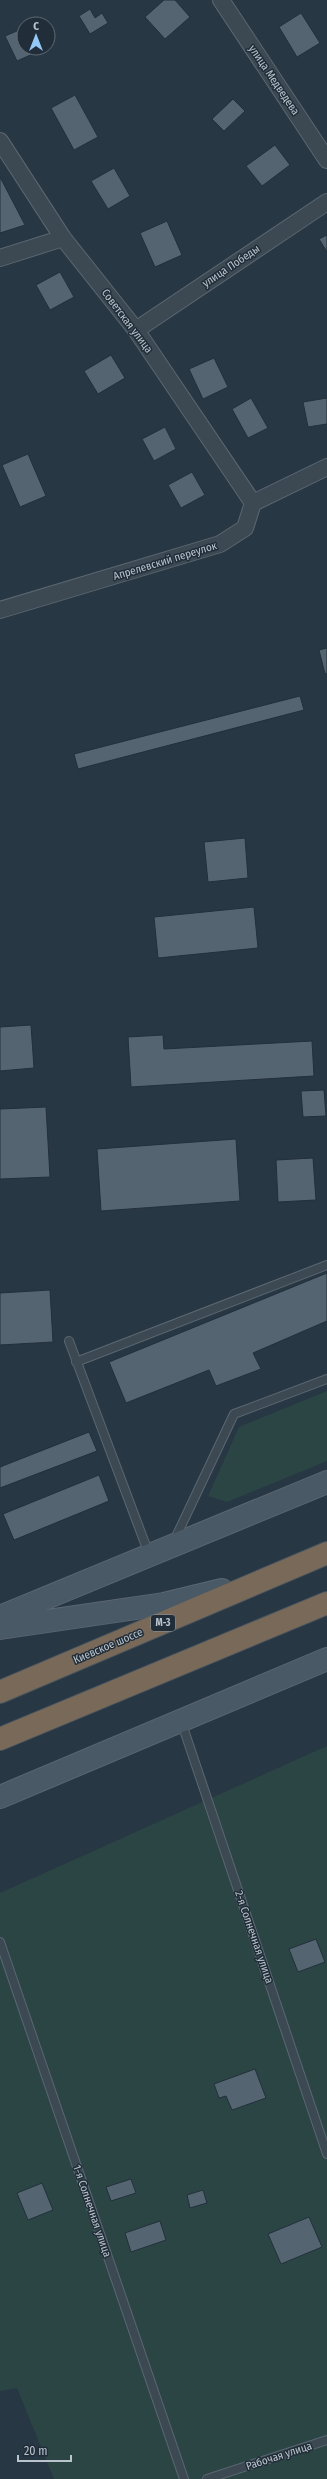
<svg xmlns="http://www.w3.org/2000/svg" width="327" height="2479" viewBox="0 0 327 2479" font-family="'Fira Sans Condensed',sans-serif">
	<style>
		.green { fill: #2a4544 }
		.building { fill: #546471; stroke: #23303b }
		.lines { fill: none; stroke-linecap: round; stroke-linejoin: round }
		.lane-casing { stroke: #5b6771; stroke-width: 10 }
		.street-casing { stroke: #5b6771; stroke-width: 18 }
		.secondary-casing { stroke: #5b6771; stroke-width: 24 }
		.highway-casing { stroke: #47545e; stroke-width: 24 }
		.lane { stroke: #3c4953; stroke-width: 8 }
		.street { stroke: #3c4953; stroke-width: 16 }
		.secondary { stroke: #4a5966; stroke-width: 22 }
		.highway { stroke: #796959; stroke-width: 22 }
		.labels { text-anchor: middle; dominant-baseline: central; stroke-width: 3; stroke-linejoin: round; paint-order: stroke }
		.shield { fill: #212e39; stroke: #8c97a1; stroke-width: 1 }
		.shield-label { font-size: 10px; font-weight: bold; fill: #bac4cd }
		.street-label { font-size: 11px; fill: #bac4cd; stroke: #212e39 }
	</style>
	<rect width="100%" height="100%" fill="#283744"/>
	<path class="green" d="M327,1391v70l-100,41 -19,-6 31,-69z
		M327,1746v733h-273l-37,-91 -17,3v-498z"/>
	<path class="building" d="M164,0h11l15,17 -25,22 -20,-22z
		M90,9l5,9 7,-5 6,10 -18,11 -11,-18z
		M301,13l19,30 -23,14 -18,-30z
		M24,28v20l20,1 -27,12 -12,-25z
		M75,95l23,42 -24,13 -23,-42z
		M233,99l12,12 -21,20 -12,-12z
		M275,145l15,20 -28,21 -16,-20z
		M114,168l16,28 -22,13 -17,-28z
		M0,177l25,48 -25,8z
		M167,221l15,34 -27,12 -15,-34z
		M327,235v17l-8,-13z
		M60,272l14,25 -24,13 -14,-25z
		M111,355l14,23 -27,16 -14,-23z
		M214,358l14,29 -25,12 -14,-30z
		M251,398l17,30 -20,10 -16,-29z
		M327,398v26l-19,3 -5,-25z
		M165,427l11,22 -22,12 -12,-22z
		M28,454l18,42 -26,11 -18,-42z
		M192,472l13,23 -24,13 -13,-23z
		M327,648v25l-2,1 -6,-24z
		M300,696l4,14 -226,59 -4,-15z
		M245,838l3,40 -40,4 -4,-40z
		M254,907l4,41 -100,10 -4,-41z
		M31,1025l3,43 -34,3v-44z
		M163,1035l1,14 148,-8 2,35 -183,11 -3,-50z
		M324,1090l2,26 -23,1 -2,-26z
		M46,1107l4,70 -50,2v-70z
		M236,1139l4,62 -139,10 -4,-62z
		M313,1158l3,42 -38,2 -2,-42z
		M327,1273v48l-74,32 8,16 -45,17 -7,-16 -83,33 -17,-41z
		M50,1290l3,52 -53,3v-52z
		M89,1432l8,19 -97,37v-21z
		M99,1475l10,26 -95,39 -11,-26z
		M316,1939l9,23 -27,10 -9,-23z
		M255,2069l11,29 -34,12 -6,-14 -7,2 -5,-14z
		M131,2179l5,14 -25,8 -5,-14z
		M42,2183l11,27 -25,10 -11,-27z
		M203,2190l4,13 -17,5 -3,-13z
		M309,2217l13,30 -41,17 -13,-30z
		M160,2221l6,19 -35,12 -6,-19z"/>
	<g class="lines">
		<g class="lane-casing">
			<path id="lane" d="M69,1341l80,213
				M76,1362l251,-97
				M174,1541l60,-127 93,-35
				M181,1721l146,433
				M0,1942l184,537
				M207,2479l120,-39"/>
		</g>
		<g class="street-casing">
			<path id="street" d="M221,0l106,160
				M0,141l63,97 73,92 117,173
				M0,258l63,-20
				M136,330l191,-128
				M0,610l220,-66 25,-16 8,-25 74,-36"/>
		</g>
		<g class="secondary-casing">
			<path id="secondary" d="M0,1617l327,-135
				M0,1628l164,-24 58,-14
				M0,1797l327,-138"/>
		</g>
		<g class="highway-casing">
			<path id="highway" d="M0,1692l327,-139
				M0,1739l327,-136"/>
		</g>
		<use href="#lane" class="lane"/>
		<use href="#street" class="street"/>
		<use href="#secondary" class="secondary"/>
		<use href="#highway" class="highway"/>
	</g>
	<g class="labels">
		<rect class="shield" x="151" y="1615" width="24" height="16" rx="3"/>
		<g class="shield-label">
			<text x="163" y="1623">М-3</text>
		</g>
		<g class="street-label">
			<text transform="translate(274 80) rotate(56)">улица Медведева</text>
			<text transform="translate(231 266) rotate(-34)">улица Победы</text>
			<text transform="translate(127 321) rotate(53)">Советская улица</text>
			<text transform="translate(165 561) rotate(-17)">Апрелевский переулок</text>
			<text transform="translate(108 1646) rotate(-23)">Киевское шоссе</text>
			<text transform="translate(254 1937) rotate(71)">2-я Солнечная улица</text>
			<text transform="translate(92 2211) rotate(71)">1-я Солнечная улица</text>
			<text transform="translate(279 2456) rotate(-18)">Рабочая улица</text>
		</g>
	</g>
	<g transform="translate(36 36)"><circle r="19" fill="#212e39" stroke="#5e6a74"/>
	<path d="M0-3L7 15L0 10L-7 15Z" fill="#94c8f7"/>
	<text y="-6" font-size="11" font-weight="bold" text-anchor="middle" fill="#bac4cd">С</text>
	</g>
	<path d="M18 2455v6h53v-6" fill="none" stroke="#bac4cd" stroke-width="2"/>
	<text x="24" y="2455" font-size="12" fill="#bac4cd" stroke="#212e39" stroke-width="3" paint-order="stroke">20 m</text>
</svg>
